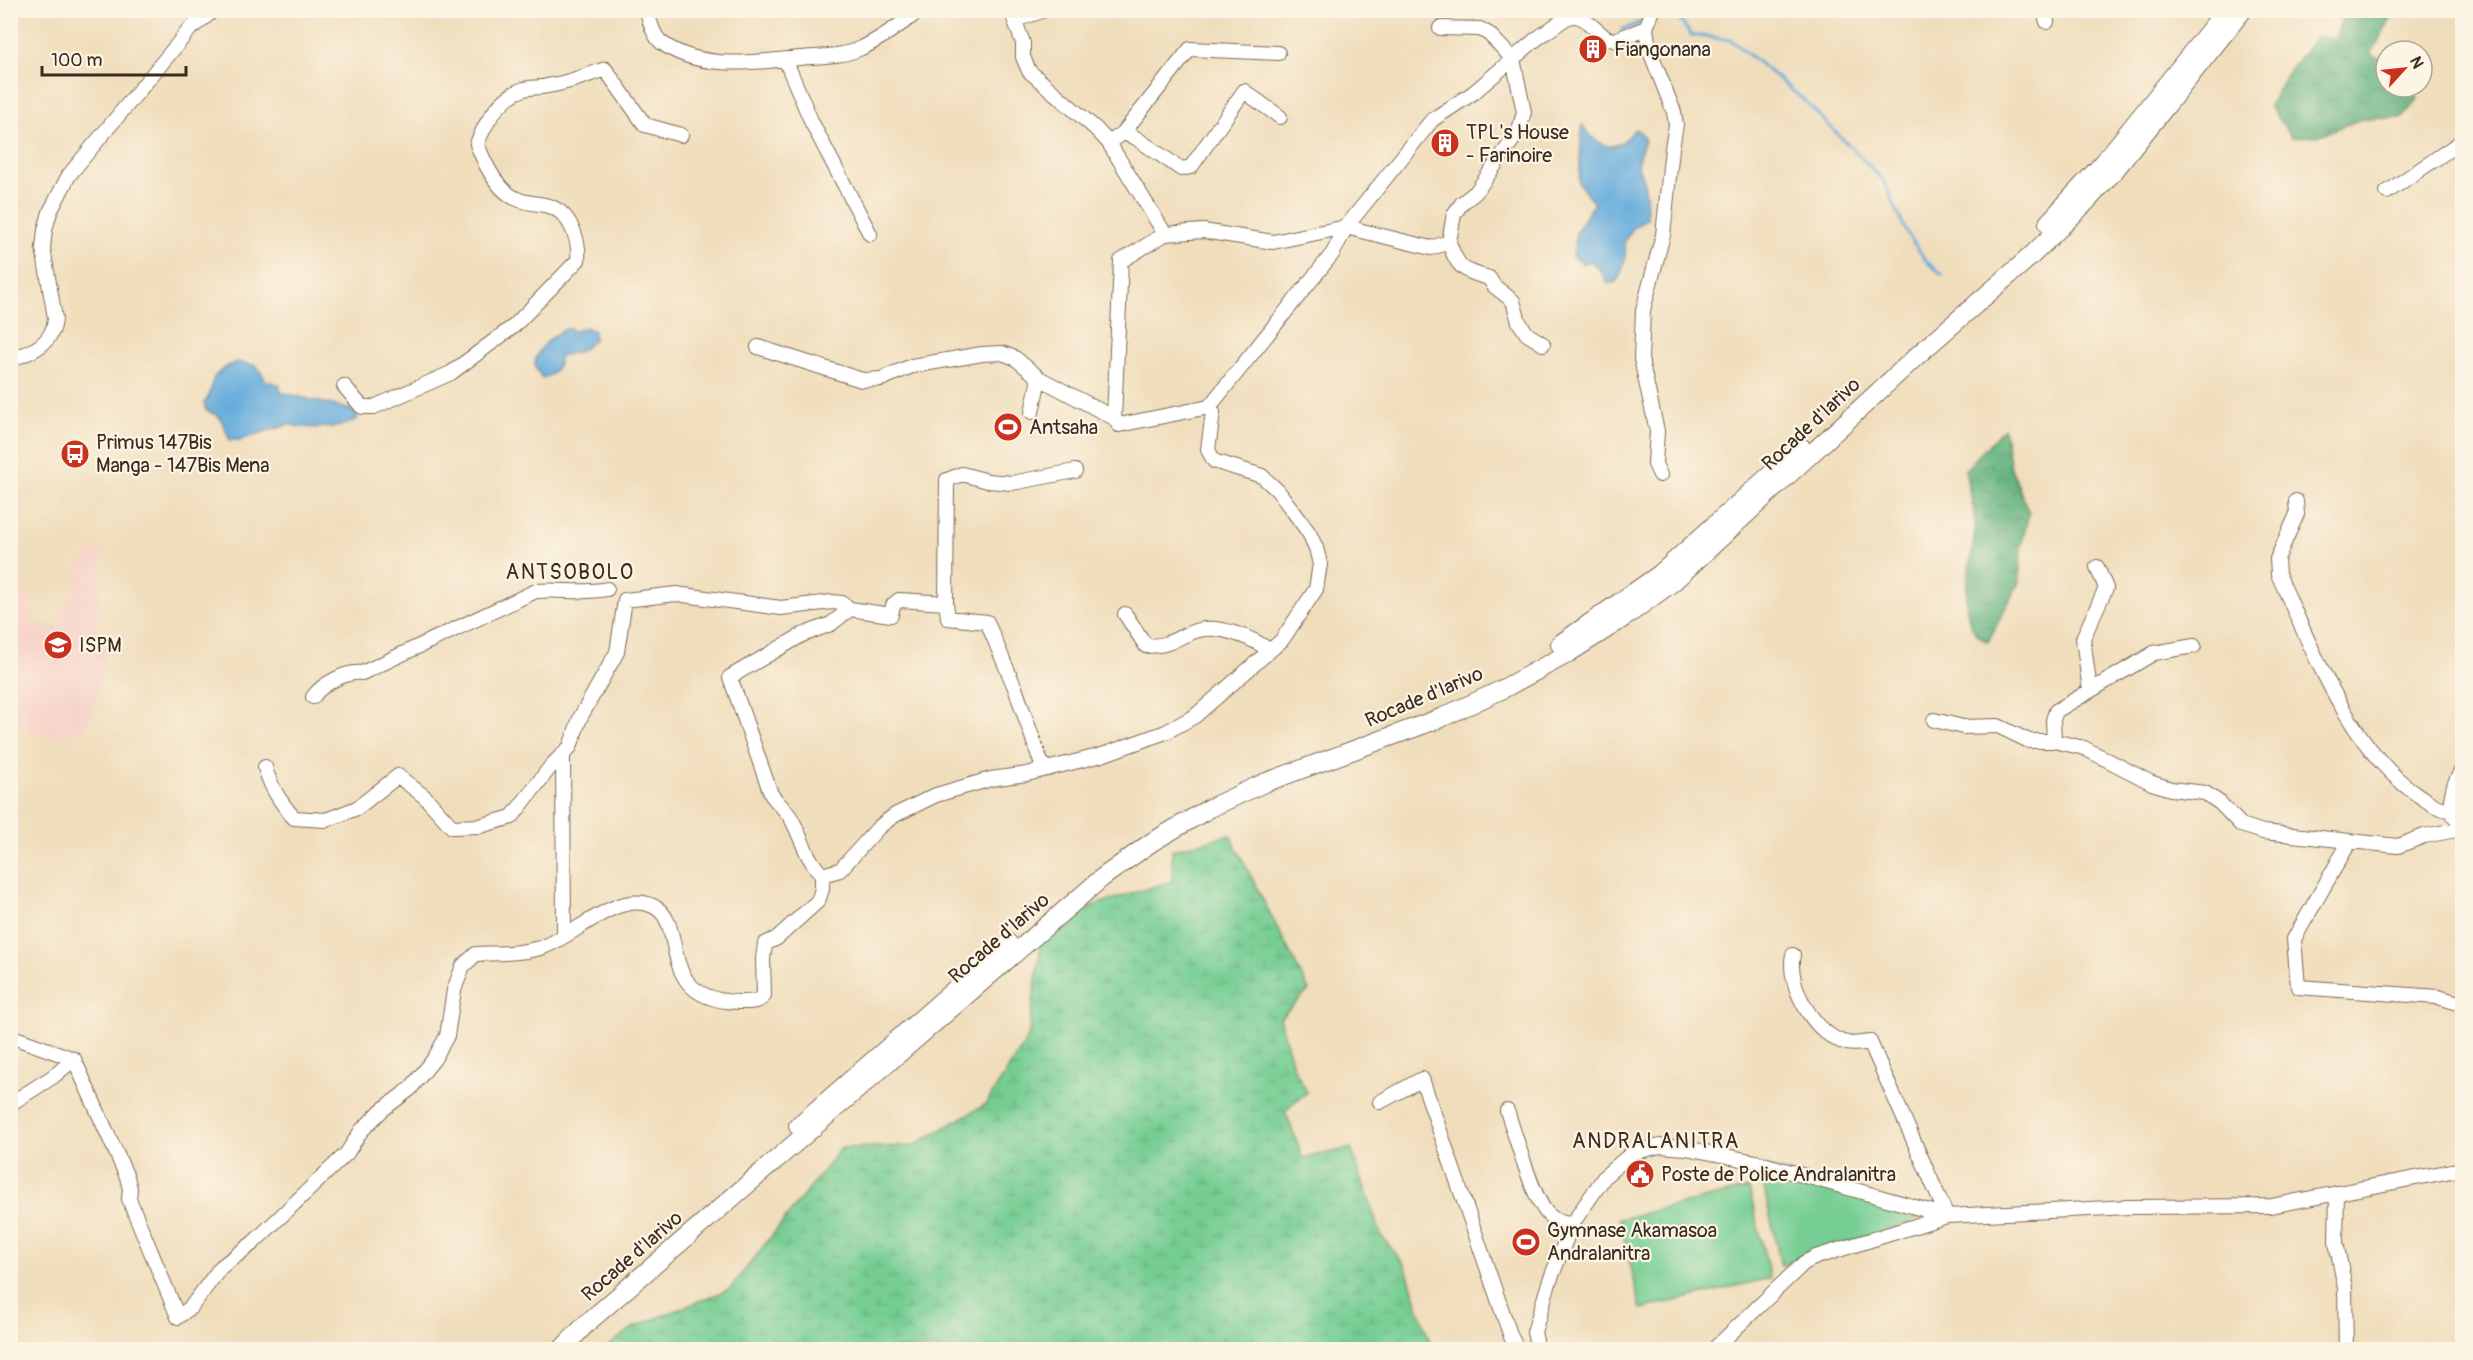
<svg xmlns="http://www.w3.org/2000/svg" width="2473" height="1360" viewBox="0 0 2473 1360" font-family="Pangolin,sans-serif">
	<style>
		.built { fill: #f7d1c8 }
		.forest { fill: url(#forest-crowns); stroke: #4e6d4e; stroke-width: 1.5 }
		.wetland { fill: url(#wetland-marsh); stroke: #587c58; stroke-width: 1.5 }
		.pitch { fill: #75cd93; stroke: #587c58; stroke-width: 1.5 }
		.water { fill: #65acdc; stroke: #506b7d; stroke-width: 1.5 }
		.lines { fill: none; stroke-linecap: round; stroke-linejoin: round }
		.stream { stroke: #65acdc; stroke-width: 3 }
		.minor-casing { stroke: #7a6955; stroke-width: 16 }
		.major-casing { stroke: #7a6955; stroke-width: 20 }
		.minor { stroke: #fff; stroke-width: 14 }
		.major { stroke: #fff; stroke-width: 18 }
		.labels { text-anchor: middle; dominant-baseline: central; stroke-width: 4.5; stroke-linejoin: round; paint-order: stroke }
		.poi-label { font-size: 20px; fill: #3b2a1e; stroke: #fcf5e5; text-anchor: start }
		.street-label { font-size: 20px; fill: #3b2a1e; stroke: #fcf5e5 }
		.neighbourhood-label { font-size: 21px; letter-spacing: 1.5px; fill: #3b2a1e; stroke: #fcf5e5 }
	</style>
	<defs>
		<pattern id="forest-crowns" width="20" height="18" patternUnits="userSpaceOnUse" patternTransform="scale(1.5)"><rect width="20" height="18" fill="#60b07d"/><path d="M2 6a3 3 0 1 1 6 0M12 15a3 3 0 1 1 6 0" fill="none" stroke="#508f66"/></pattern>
		<pattern id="wetland-marsh" width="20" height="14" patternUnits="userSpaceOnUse" patternTransform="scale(1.5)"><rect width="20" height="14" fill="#75cd93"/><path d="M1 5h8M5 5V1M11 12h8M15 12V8" fill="none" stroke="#66b07e"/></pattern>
	</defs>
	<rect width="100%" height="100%" fill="#fcf5e5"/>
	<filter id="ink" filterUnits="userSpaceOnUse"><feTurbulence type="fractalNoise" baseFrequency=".0167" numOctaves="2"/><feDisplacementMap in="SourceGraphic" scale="12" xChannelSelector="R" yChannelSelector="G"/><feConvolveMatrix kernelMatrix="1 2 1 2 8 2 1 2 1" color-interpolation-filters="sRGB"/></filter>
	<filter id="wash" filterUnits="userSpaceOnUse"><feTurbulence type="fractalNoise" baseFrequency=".008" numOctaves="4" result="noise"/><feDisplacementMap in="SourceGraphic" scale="24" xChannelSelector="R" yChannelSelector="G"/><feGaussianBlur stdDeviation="1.35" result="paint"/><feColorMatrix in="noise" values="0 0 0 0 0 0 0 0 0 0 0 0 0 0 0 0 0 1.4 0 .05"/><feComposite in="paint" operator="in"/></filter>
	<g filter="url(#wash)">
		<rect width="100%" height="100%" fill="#f0ddbb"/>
		<path class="built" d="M88,550l15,2 -6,78 9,7v16l-14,63 -11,14 -20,6 -50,-7v-136l22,3 -3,26 31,5 4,-30 7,1 8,-36 7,-4z"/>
		<path class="forest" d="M2345,11h50l-24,43 15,7v26h25l7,12 -16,19 -41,1 -43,17 -26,1 -23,-31 17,-31 31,-39 18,3z
			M2004,428l7,40 18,45 -8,34 -2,35 -31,60c-38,-16 -15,-81 -13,-112 1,-19 -7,-41 -10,-60z"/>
		<path class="wetland" d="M1230,835l79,155 -29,28 13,48 14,26 -22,19 18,47 48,-10 30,87 24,30 27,84h-828l30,-22 96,-38 111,-141 72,-2 73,-42 42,-66 13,-94 41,-35 90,-28v-31z"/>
		<path class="pitch" d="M1759,1165l160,44 2,9 -140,48z
			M1749,1188l21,90 -129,31 -22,-90z"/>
		<path class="water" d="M1582,125c16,24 34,30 53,4l6,4 4,8 -5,11 -3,13c9,17 10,34 10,53l-14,10 -9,14c4,13 -1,29 -8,40l-8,2 -7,-13 -10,-10 -8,3 -10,-7 3,-24 18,-30 -15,-20z
			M585,327l9,4v9l-14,11 -21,5c1,11 -6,20 -17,22 -2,-4 -6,-8 -7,-13 -1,-14 22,-36 36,-37v4z
			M236,362l21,4 9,15 14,4v7l72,18 6,7c-8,13 -57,12 -70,7 -9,5 -15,5 -24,8 -14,4 -17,9 -34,8l-10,-23 -14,-7 -2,-7c7,-8 6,-13 9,-23 4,-9 15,-14 23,-18z
			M999 426a9 9 0 1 1 18 0a9 9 0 1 1-18 0Z"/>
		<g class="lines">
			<path class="stream" d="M1673,10l18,25 40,5 74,61 78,79 24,53 20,29 15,12
				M1622,30l22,-9"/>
		</g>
	</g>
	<g filter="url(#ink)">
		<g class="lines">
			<g class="minor-casing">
				<path id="minor" d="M647,10c2,10 7,27 15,33 39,28 94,19 138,15 20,-2 40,-1 59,-9 22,-9 42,-26 62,-39
					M1011,10l12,33v14l6,14 67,58 13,14 56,91
					M2044,10l3,12
					M1015,20l30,-10
					M1646,28l7,-18
					M785,59l27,64 58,111
					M1123,133l67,-84 88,4
					M1109,143l14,-10 13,5 45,31 10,-2 53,-76 36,26
					M2387,192l75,-51
					M1449,242c9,27 13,28 40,36l5,8 19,15 6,21 8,12 16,10
					M758,347l104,33 19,-1 31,-13 70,-12 20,-1 13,5 24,20 75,40
					M10,359c22,-6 44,-16 45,-41l-12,-70 2,-18 5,-18 19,-37 121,-146 24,-19
					M344,386l18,21h12l77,-34 63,-47 64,-66c2,-18 -7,-44 -24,-52 -13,-6 -28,-3 -41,-11 -18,-10 -29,-35 -36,-53 9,-23 23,-47 47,-55 7,-2 16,-1 23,-3 20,-3 39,-10 58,-17l40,56 36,10
					M1209,407l124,-154 13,-26 86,-107 41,-27 62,-53 31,-22 9,-3 9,4 22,19 8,2 32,-12 3,21 25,63 2,13 -4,23 -9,87 -20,75 -2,49 16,72 -2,33 5,11
					M1032,412l7,-34
					M2296,501l1,13 -20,45 1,15c33,72 72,176 140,221 11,7 19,14 32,15l12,17
					M946,603l1,-123 15,-6 26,7 24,2 63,-12
					M1125,614l21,32c28,0 30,-10 53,-16 21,-5 54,8 70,20
					M2194,646l-40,7 -98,58 -3,9 1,21 30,7 68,35 19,6 34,4 15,10 21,22 22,7 135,14 26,-10 38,-7
					M2090,691l-7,-53 23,-50 -9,-21
					M313,697c9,-13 33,-26 49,-24l174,-82c24,-2 47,3 71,-2
					M1934,720l29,7 35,-1 31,15h25
					M563,755l1,181
					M265,767c5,20 15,35 29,51l32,2 31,-12 41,-32 27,21 27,30 28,-1 32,-9 39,-51 19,-19 10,-29 37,-66 8,-52 51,-6 105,14 51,-6 10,1 8,6 41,6 2,-10 6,-5 47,3 2,15 39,4 28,66 26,74 7,7
					M2450,810c1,-15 3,-27 12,-40
					M2350,841l-56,98 4,48 140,10 24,7
					M822,875c-17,-19 -19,-34 -30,-55 -2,-6 -16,-18 -21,-26l-41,-117 72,-42 29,-11 19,-15
					M1793,955c-7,29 22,82 54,88 7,2 16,0 23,-1l77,174
					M10,1036l64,23 53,118 3,12 -1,10 49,118 13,-10 30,-40 32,-24 94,-90 14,-22 21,-21 28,-21 24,-30 13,-23 7,-46 9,-24 13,-12c22,-1 42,0 64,-6 32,-9 77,-59 113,-42 37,17 -1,94 86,96 9,0 21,1 25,-7l-1,-36 2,-15 12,-6 41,-37 4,-12v-14l18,-5 39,-43 16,-12 41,-20 55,-16 36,-5 75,-19 64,-23 29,-16 87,-76 34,-51 4,-25 -4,-16 -7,-15 -13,-18 -18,-24 -16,-15 -48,-15 -6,-11 5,-38 -4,-5 -90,18 -5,-7 7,-157 44,-27 38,-3 70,11 73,-15 85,21 18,-6 5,-28 8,-11 14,-11 34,-48 9,-14 5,-18 -11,-53 -24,-25 -9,-5 -40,-1
					M1380,1102l42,-23 89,258 7,13
					M10,1104l44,-28 20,-17
					M1507,1111c8,22 27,93 43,105 6,6 13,7 22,8
					M2337,1193l-1,49 9,46 1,62
					M1527,1350l10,-5 -3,-13 15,-49 23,-59 33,-48 27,-23 28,-7 26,2 70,14 191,54
					M1713,1350l91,-87 12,-6 131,-41 182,-9 142,-1 191,-37"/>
			</g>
			<g class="major-casing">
				<path id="major" d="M2048,223l56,-61 122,-152
					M1560,644l100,-70 141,-127
					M798,1126l210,-183
					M561,1350l25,-26 517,-447 49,-35 58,-34 54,-25 177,-65 60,-28 66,-36 58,-37 48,-35 246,-228 112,-98 56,-55 28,-31 128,-160"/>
			</g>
			<use href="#minor" class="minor"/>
			<use href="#major" class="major"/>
		</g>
	</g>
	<defs>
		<g id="building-disc" transform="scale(1.5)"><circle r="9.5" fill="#c8321e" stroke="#fcf5e5"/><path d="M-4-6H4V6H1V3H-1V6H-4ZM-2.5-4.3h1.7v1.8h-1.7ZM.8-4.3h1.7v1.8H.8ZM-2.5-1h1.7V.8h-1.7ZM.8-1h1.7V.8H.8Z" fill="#fff"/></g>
		<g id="stadium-disc" transform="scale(1.5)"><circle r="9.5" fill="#c8321e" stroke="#fcf5e5"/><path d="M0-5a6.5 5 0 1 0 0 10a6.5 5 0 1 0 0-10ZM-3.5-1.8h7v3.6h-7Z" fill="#fff"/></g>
		<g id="bus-disc" transform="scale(1.5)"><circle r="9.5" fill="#c8321e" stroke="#fcf5e5"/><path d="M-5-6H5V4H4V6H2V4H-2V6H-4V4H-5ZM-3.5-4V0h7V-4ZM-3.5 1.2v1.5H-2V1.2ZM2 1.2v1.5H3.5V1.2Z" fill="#fff"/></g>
		<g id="university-disc" transform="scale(1.5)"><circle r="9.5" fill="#c8321e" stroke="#fcf5e5"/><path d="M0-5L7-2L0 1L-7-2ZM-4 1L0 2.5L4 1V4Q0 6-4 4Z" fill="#fff"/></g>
		<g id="civic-disc" transform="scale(1.5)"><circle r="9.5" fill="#c8321e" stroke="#fcf5e5"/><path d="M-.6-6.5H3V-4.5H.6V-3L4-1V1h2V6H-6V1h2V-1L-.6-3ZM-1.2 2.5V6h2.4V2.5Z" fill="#fff"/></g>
	</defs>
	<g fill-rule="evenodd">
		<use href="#building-disc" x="1593" y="49"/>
		<use href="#building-disc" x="1445" y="143"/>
		<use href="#stadium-disc" x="1008" y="427"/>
		<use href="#bus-disc" x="75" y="454"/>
		<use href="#university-disc" x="58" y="645"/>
		<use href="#civic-disc" x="1640" y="1174"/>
		<use href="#stadium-disc" x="1526" y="1242"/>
	</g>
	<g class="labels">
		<g class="poi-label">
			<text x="1614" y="49">Fiangonana</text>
			<text x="1466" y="132">TPL's House<tspan x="1466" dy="23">- Farinoire</tspan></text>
			<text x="1029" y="427">Antsaha</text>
			<text x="96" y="442">Primus 147Bis<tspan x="96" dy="23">Manga - 147Bis Mena</tspan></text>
			<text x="79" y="645">ISPM</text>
			<text x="1661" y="1174">Poste de Police Andralanitra</text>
			<text x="1547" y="1230">Gymnase Akamasoa<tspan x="1547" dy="23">Andralanitra</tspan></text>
		</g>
		<g class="street-label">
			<text transform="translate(1811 424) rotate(-43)">Rocade d'Iarivo</text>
			<text transform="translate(1424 697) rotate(-23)">Rocade d'Iarivo</text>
			<text transform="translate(999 938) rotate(-41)">Rocade d'Iarivo</text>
			<text transform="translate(632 1256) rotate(-41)">Rocade d'Iarivo</text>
		</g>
		<g class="neighbourhood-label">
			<text x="570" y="572">ANTSOBOLO</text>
			<text x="1656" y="1141">ANDRALANITRA</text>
		</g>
	</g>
	<rect width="2473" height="1360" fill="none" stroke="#fcf5e5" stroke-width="36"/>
	<g transform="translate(2404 69) rotate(63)"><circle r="28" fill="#fcf5e5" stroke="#afa495" stroke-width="1.5"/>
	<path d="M0-4.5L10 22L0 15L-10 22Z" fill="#c8321e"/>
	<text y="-9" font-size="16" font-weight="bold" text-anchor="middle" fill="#3b2a1e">N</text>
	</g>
	<path d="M42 66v9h144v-9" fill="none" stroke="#3b2a1e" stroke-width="3"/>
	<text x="51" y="66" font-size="18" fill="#3b2a1e" stroke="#fcf5e5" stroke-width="4.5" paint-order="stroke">100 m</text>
</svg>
